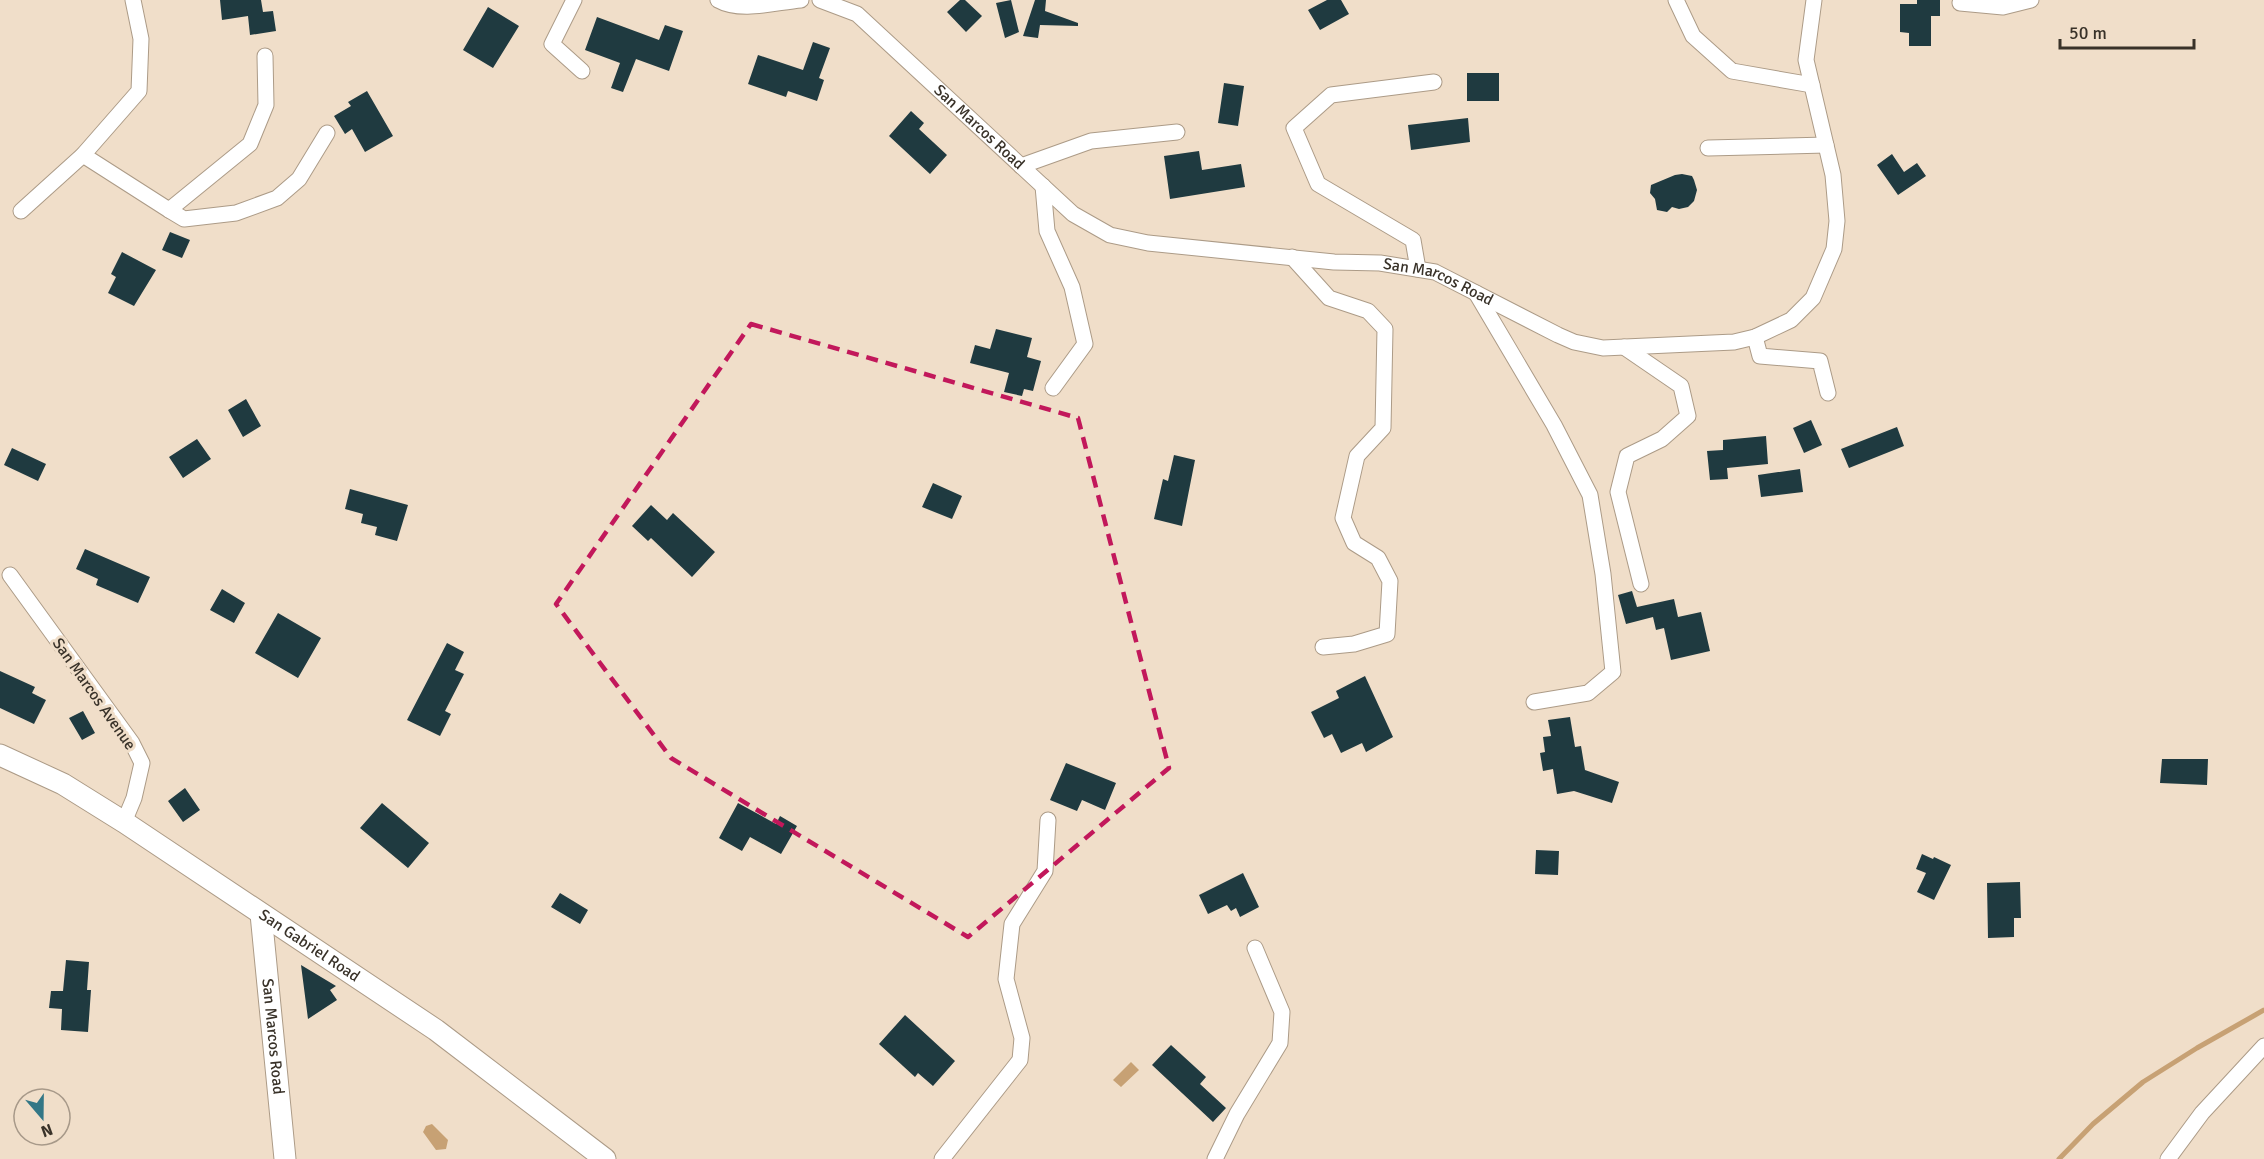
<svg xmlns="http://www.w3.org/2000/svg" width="2264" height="1159" viewBox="0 0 2264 1159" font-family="Signika,sans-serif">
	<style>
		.water { fill: #c7a174 }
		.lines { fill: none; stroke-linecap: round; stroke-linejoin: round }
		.stream { stroke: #c7a174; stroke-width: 5 }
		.building { fill: #1f3a40 }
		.street-casing { stroke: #ac9b87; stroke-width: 17 }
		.secondary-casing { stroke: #ac9b87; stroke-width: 23 }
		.street { stroke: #fff; stroke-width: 15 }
		.secondary { stroke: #fff; stroke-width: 21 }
		.marked { fill: none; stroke: #c2185b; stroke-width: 4.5; stroke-dasharray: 12 8; stroke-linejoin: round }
		.labels { text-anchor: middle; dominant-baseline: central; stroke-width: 6; stroke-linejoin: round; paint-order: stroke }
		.street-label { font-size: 16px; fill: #393229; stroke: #f0dec9 }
	</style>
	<rect width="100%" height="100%" fill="#f0dec9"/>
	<path class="water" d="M1131,1062l8,8 -18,17 -8,-7z
		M432,1124l16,16 -2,9 -10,1 -13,-18 3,-6z"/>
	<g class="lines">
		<path class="stream" d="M2059,1159l34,-35 50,-42 54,-34 67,-38"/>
	</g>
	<path class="building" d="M220,0h41l2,12 10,-1 3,20 -26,4 -2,-19 -26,4z
		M960,0h5l17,16 -16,16 -19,-20z
		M1011,0l8,32 -14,6 -9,-35z
		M1035,0h11l-1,11 33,12v3l-38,-1 -2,13 -15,-2z
		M1327,0h14l8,14 -29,16 -12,-20z
		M1917,0h23v16h-9v30h-22v-13l-9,-1v-28h17z
		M488,7l31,19 -26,42 -30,-18z
		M597,17l62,23 6,-15 18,6 -14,40 -33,-12 -13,33 -12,-4 9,-25 -35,-13z
		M813,42l17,6 -11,30 5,2 -7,21 -29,-10 -2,6 -38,-13 10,-29 45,15z
		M1467,73h32v28h-32z
		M1224,83l20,3 -6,40 -20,-3z
		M367,91l26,45 -28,16 -13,-23 -7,5 -11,-18 17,-10 -3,-4z
		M911,111l13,12 -5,6 28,26 -17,19 -41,-38z
		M1468,118l2,24 -59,8 -3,-25z
		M1199,151l3,19 39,-6 4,23 -75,12 -6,-43z
		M1892,154l12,18 13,-9 9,13 -28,19 -21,-30z
		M1682,174l10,2 2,4 3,10 -3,11 -6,6 -9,2 -7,-2 -5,5 -10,-2 -2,-11 -5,-6 1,-8 24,-10z
		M170,232l20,8 -8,18 -20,-8z
		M122,252l34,18 -22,36 -26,-13 8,-16 -5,-3z
		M996,329l36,9 -5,19 14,4 -8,30 -9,-2 -2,7 -18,-4 5,-19 -39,-10 5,-18 15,4z
		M246,399l15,27 -18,11 -15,-27z
		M1811,420l11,25 -18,8 -11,-25z
		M1897,427l7,19 -55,22 -8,-19z
		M1766,436l2,28 -41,4 1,11 -18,1 -3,-29 16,-1v-10z
		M197,439l14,20 -28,19 -14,-21z
		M12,448l34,16 -8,17 -34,-16z
		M1174,455l21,5 -13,66 -28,-7 9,-40 5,2z
		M1800,469l3,23 -42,5 -3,-22z
		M933,483l29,13 -10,23 -30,-12z
		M350,489l58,16 -11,36 -22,-6 2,-8 -16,-4 2,-9 -18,-5z
		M651,505l16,15 6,-7 42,39 -23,25 -41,-39 -3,3 -16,-15z
		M85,549l65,28 -12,26 -42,-18 2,-6 -22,-10z
		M222,589l23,14 -11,20 -24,-13z
		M1632,591l5,16 37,-8 4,18 23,-5 9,39 -39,9 -7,-32 -8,2 -3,-13 -27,7 -8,-29z
		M278,613l43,25 -23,40 -43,-25z
		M447,643l17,9 -9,18 9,4 -19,37 6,3 -11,22 -33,-16z
		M0,671l35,16 -3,6 14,7 -12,24 -34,-16z
		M1365,676l28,61 -27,15 -4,-9 -21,10 -9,-19 -8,4 -13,-26 28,-14 -3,-7z
		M83,711l12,22 -13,7 -13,-22z
		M1570,717l5,30 6,-1 4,24 34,12 -7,21 -38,-12 -17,3 -4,-25 -10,2 -3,-18 5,-1 -2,-15 8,-1 -3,-16z
		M2162,759h46l-1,26 -47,-2z
		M1066,763l50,20 -11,27 -23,-10 -5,11 -27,-11z
		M185,788l15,22 -17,12 -15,-21z
		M382,803l47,40 -21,25 -48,-40z
		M738,803l38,21 4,-8 17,10 -16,28 -31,-17 -8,14 -23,-13z
		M1536,850l23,1 -1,24 -23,-1z
		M1922,854l11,5 1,-2 17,8 -17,35 -17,-8 9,-19 -10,-4z
		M1243,873l16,34 -19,10 -4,-9 -5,3 -4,-6 -19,9 -9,-19z
		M2020,882l1,36h-7v19l-26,1 -1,-55z
		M560,893l28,17 -8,14 -29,-17z
		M66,960l23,2 -2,28h4l-3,42 -27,-2 1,-21 -13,-1 2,-17h12z
		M301,965l35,21 -6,4 7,10 -29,19z
		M905,1015l50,46 -22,25 -15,-13 -3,4 -36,-33z
		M1171,1045l35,32 -6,7 26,24 -13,14 -61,-57z"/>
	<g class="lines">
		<g class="street-casing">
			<g id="street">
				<path d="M574,0l-22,44 30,27"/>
				<path d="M718,0c23,13 58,2 83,0"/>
				<path id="s1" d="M820,0l37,14 216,200 37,21 38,8 186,19 46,1 55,9 123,63 16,7 29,6 131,-6 21,-5 36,-17 22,-22 21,-49 3,-28 -4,-46 -27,-115 8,-60"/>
				<path d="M1676,0l17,36 39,35 80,14"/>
				<path d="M1960,3l43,4 28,-7"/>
				<path d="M1708,148l118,-3"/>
				<path d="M83,155l86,55 81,-66 16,-39 -1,-49"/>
				<path d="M1021,166l70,-25 86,-9"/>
				<path d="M1043,186l4,45 25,56 13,57 -32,44"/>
				<path d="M169,210l15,9 52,-6 41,-15 22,-19 28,-46"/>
				<path d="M21,211l62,-56 56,-64 2,-52 -8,-39"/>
				<path d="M1292,257l37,41 39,13 17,18 -2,99 -26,28 -14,62 11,25 24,15 12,23 -3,53 -33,10 -31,3"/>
				<path d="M1418,269l-5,-29 -95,-56 -24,-56 37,-33 103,-13"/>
				<path d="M1476,293l78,132 36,70 13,79 10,98 -25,21 -54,9"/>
				<path d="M1755,337l5,19 60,5 8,32"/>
				<path d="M1624,347l57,39 7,30 -26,23 -35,17 -9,36 23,92"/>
				<path d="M10,575l122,168 10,20 -8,35 -10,24"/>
				<path d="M942,1159l78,-99 2,-22 -16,-59 6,-55 33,-53 3,-51"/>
				<path d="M1215,1159l22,-45 43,-71 2,-31 -27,-64"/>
				<path d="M2168,1159l34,-46 62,-67"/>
			</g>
		</g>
		<g class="secondary-casing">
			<g id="secondary">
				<path id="s2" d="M0,755l63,29 61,38 312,208 169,129"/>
				<path id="s3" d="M261,914l24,245"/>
			</g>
		</g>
		<use href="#street" class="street"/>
		<use href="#secondary" class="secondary"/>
	</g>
	<path class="marked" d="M751,324l327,94 91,350 -201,169 -297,-179 -115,-154z"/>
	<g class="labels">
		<g class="street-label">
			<text stroke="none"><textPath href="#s1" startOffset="206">San Marcos Road</textPath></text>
			<text stroke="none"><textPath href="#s1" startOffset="710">San Marcos Road</textPath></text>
			<text transform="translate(94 694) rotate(55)">San Marcos Avenue</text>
			<text stroke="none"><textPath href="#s2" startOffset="364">San Gabriel Road</textPath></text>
			<text stroke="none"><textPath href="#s3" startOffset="123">San Marcos Road</textPath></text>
		</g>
	</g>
	<g transform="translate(42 1117) rotate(160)"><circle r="28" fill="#f0dec9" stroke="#a79989" stroke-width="1.5"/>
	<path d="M0-4.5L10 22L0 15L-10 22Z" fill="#337786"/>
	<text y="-9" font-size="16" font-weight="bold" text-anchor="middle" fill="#393229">N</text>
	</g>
	<path d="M2060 39v9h134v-9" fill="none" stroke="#393229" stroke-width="3"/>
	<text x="2069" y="39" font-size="18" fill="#393229" stroke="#f0dec9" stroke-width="4.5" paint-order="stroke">50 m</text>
</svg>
